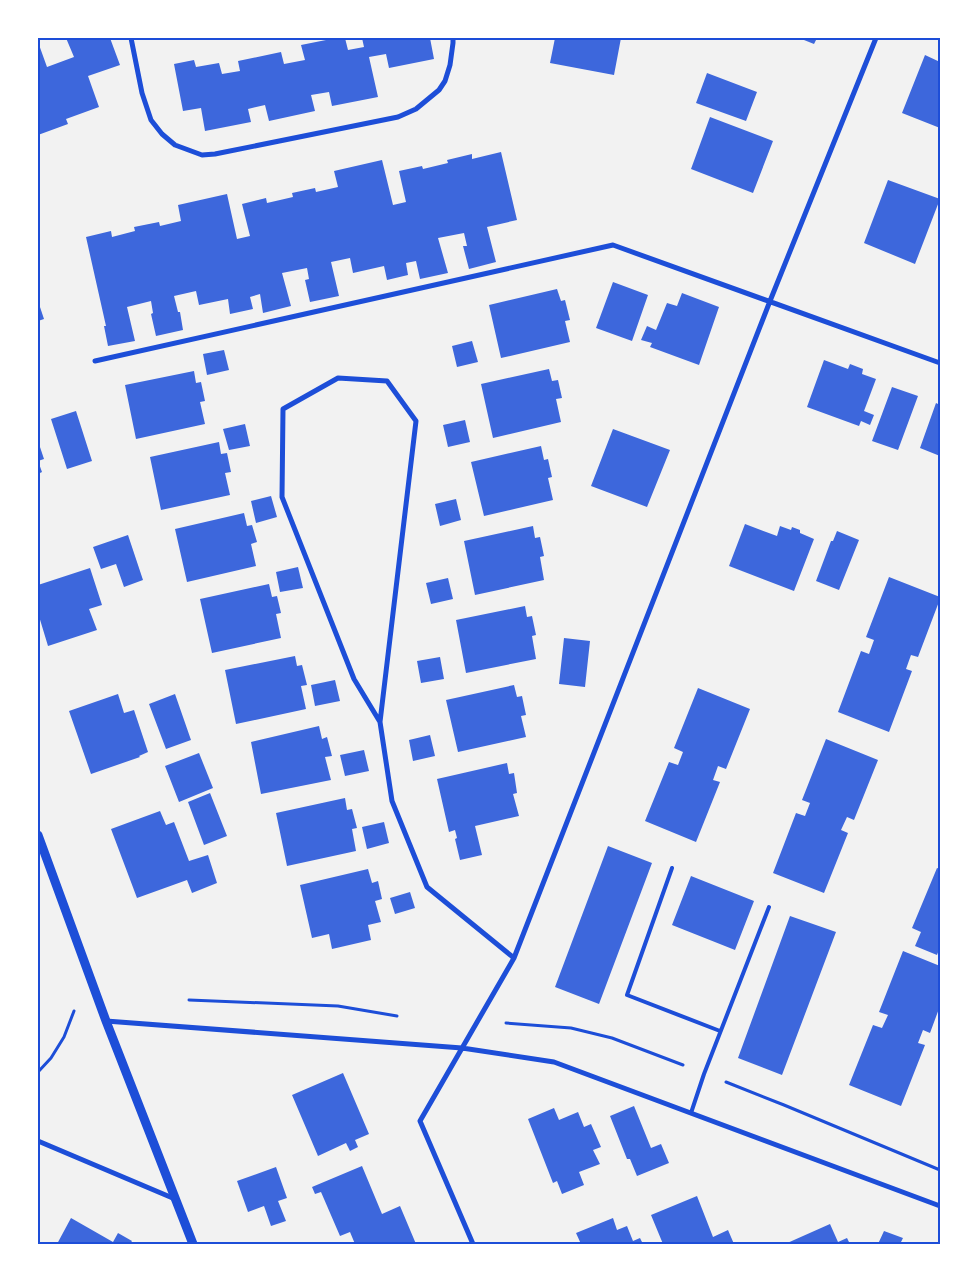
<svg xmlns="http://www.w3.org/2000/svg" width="978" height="1282" viewBox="0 0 978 1282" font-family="Lora,serif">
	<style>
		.building { fill: #3d67dc }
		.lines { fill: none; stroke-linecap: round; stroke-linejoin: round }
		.path { stroke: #1d4ed8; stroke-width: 3 }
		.service { stroke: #1d4ed8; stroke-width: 4 }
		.minor { stroke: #1d4ed8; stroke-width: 5 }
		.tertiary { stroke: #1d4ed8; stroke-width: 9 }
		.neatline { fill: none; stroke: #1d4ed8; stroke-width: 2 }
	</style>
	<rect width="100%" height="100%" fill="#f2f2f2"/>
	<path class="building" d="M66,38h44l10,27 -32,11 11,31 -33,12 2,5 -30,11v-93l9,25 27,-10z
		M336,38h9l3,12 16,-3 -2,-9h68l4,21 -45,9 -3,-14 -17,3 9,40 -46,9 -3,-14 -18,3 4,16 -46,10 -4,-16 -17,4 3,13 -46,9 -4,-23 -18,3 -9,-47 20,-4 2,7 23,-4 3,11 18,-3 -2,-10 43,-9 3,12 21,-4 -4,-15z
		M555,38h66l-7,37 -64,-12z
		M799,38h18l-3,6z
		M925,55l15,7v66l-38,-15z
		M707,73l50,19 -11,29 -50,-18z
		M710,117l63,24 -20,52 -62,-24z
		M501,152l16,68 -30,7 9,35 -27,7 -6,-23h4l-3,-13 -26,5 10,35 -28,6 -4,-18 -10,2 2,12 -21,5 -3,-14 -31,7 -3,-15 -19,4 8,34 -29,6 -5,-22 4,-1 -2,-11 -25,5 9,33 -28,7 -3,-19 -10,3 3,12 -23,5 -2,-15 -29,6 -3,-14 -22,5 4,16h2l3,18 -27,6 -5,-22 2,-1 -2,-12 -24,6 8,34 -27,5 -4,-20h2l-20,-89 25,-6 1,6 23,-6 -1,-4 25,-5 1,4 21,-5 -3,-16 49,-11 10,45 13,-3 -8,-32 24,-6 1,5 26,-6 -1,-4 23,-5 1,4 22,-5 -4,-16 48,-11 11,45 13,-3 -7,-31 23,-5 1,3 25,-6 -1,-3 25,-6v5z
		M888,180l52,19 -25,65 -51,-21z
		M613,282l35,13 -16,46 -36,-13z
		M557,289l4,12 4,-1 5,20 -5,1 5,21 -69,16 -12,-53z
		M682,293l37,14 -20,58 -49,-18 2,-4 -11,-3 6,-14 9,4 11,-27 10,3z
		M38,301l6,18 -6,2z
		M472,341l6,21 -21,5 -5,-21z
		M224,350l5,20 -22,5 -4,-21z
		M824,360l24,9 2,-5 13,5 -1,5 14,5 -12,32 10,4 -4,10 -9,-4 -2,5 -52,-19z
		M549,369l3,12 6,-1 4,18 -6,1 5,23 -68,16 -12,-54z
		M194,371l2,12 5,-1 4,19 -5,1 5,22 -69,15 -11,-54z
		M892,387l26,9 -20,54 -26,-9z
		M936,403l4,2v51l-20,-8z
		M76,411l16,50 -25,8 -16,-50z
		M465,420l5,22 -22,5 -5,-22z
		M245,424l5,22 -21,4 -6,-21z
		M613,429l57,21 -23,57 -56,-21z
		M38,441l6,18 -6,2 4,11 -4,2z
		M219,442l2,12 6,-1 4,19 -6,1 5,22 -69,15 -11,-53z
		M541,446l3,14 4,-1 4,18 -4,1 5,22 -69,16 -13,-54z
		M271,496l6,21 -21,6 -5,-22z
		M456,499l5,21 -21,6 -5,-22z
		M244,513l3,13 5,-1 5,17 -6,2 5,22 -69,16 -12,-53z
		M745,524l32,12 3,-10 11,4 1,-3 8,3v3l14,6 -20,52 -65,-25z
		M533,526l2,12 5,-1 4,19 -4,1 4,23 -69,15 -11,-54z
		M837,531l22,9 -20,50 -23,-9 15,-40h2z
		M128,535l15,45 -19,7 -8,-23 -15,5 -8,-22z
		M298,567l5,21 -23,4 -4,-20z
		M90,568l12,37 -13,4 8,21 -49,16 -10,-33v-28z
		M889,577l51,20v2l-22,58 -7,-2 -5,14 6,2 -23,61 -51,-20 23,-61 8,3 5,-14 -8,-3z
		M448,578l5,21 -22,5 -5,-21z
		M269,584l3,13 5,-1 4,17 -5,1 5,24 -69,15 -12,-54z
		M525,606l2,11 5,-1 4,19 -4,1 4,23 -70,14 -10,-53z
		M564,638l26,3 -5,46 -26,-3z
		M295,656l2,10 5,-1 5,20 -6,1 5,23 -70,15 -11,-54z
		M440,657l4,22 -23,4 -4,-22z
		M335,680l5,21 -25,5 -4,-21z
		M514,685l3,12 5,-1 4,19 -5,1 5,21 -68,15 -12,-52z
		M698,688l52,21 -24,60 -8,-3 -5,14 7,2 -24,60 -51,-21 24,-59 9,3 5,-13 -9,-4z
		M118,694l6,19 10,-3 14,42 -9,4 1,1 -49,17 -22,-63z
		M175,694l16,46 -25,9 -17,-45z
		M319,726l3,13 5,-2 5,19 -7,1 6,23 -70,14 -10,-52z
		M430,735l5,21 -22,5 -4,-21z
		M826,739l52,21 -24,60 -7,-3 -6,13 7,3 -24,60 -51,-20 23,-60 9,3 5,-13 -8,-3z
		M364,750l5,21 -24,5 -5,-21z
		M199,753l14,35 -34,14 -14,-36z
		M507,763l2,11 5,-1 3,20 -4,1 6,22 -44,10 7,29 -22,5 -5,-21 2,-1 -2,-8 -6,2 -12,-53z
		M210,793l17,43 -23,9 -16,-43z
		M345,798l2,12 5,-1 5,19 -5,1 4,22 -69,15 -11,-53z
		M160,811l6,14 8,-3 15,39 19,-6 9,28 -25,10 -5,-13 -50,18 -26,-69z
		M384,822l5,21 -22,6 -5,-22z
		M608,846l44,17 -53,141 -44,-17z
		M937,868l3,1v78l-3,8 -22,-9 6,-14 -9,-4z
		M368,869l4,14 6,-2 4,18 -7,2 6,21 -13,3 3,15 -39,9 -3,-15 -17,4 -12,-53z
		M691,876l63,25 -19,49 -63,-25z
		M410,892l5,16 -20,6 -5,-16z
		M790,916l46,16 -54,143 -44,-17z
		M903,951l37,15v40l-10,27 -7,-3 -5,13 7,2 -24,61 -52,-21 24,-60 9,3 6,-13 -9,-3z
		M343,1073l26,61 -14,6 3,7 -8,4 -4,-8 -28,13 -26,-61z
		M634,1106l17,42 10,-4 8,19 -32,13 -7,-17h-3l-17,-43z
		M554,1108l5,12 19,-8 6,15 7,-3 10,23 -8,3 7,14 -21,8 5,13 -22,9 -5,-13 -4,2 -25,-64z
		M362,1166l20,48 18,-8 16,38h-61l-5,-12 -10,4 -19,-44 -6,2 -3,-7z
		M276,1167l11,31 -9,3 8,20 -15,5 -7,-20 -16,6 -11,-31z
		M697,1196l16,41 15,-7 6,14h-71l-12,-29z
		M71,1218l42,24 5,-9 14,8 -2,3h-73z
		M613,1218l4,12 10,-4 6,15 7,-3 3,6h-62l-5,-11z
		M830,1224l8,18 9,-4 3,6h-65z
		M884,1231l19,7 -3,6h-22z"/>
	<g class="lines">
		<path class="path" d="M189,1000l149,6 59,10
			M506,1023l65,5 41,10 71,27
			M38,1072l13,-14 13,-21 10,-26
			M726,1082l58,23 156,65"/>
		<path class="service" d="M672,868l-45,127 93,36
			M691,1113l13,-39 65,-167"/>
		<path class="minor" d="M131,38l11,55 9,27 11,14 13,11 27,10 13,-1 183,-37 18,-8 23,-19 6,-9 5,-16 3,-22v-5
			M95,361l518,-116 327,118
			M380,722l-26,-43 -72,-182 1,-88 55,-31 49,3 29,40 -36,301 12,79 35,86 87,71
			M106,1021l356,27 92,14 386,144
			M38,1141l137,58
			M473,1244l-53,-123 94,-163 256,-657 106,-263"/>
		<path class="tertiary" d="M38,835l68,186 87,223"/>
	</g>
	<rect width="978" height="1282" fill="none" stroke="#ffffff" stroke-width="78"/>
	<rect x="39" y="39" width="900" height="1204" class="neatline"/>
</svg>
